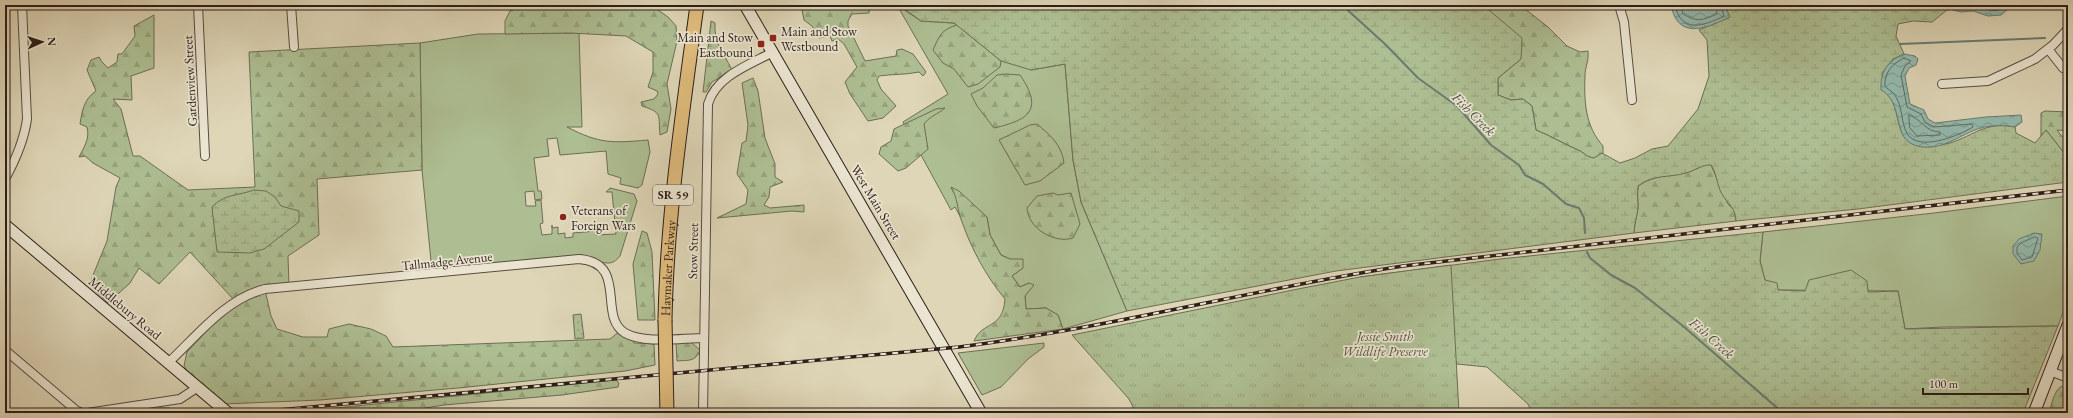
<svg xmlns="http://www.w3.org/2000/svg" width="2073" height="418" viewBox="0 0 2073 418" font-family="'EB Garamond',serif">
	<style>
		.grass { fill: #adbe92; stroke: #6c6e56 }
		.forest { fill: url(#forest-firs); stroke: #6c6e56 }
		.wetland { fill: url(#wetland-marsh); stroke: #6c6e56 }
		.park { fill: url(#park-tufts); stroke: #6c6e56 }
		.garden { fill: url(#garden-dots); stroke: #6c6e56 }
		.water { fill: url(#water-waves); stroke: #6a7b71 }
		.lines { fill: none; stroke-linecap: round; stroke-linejoin: round }
		.shore { stroke: #606c62; stroke-width: 1 }
		.stream { stroke: #6a7b71; stroke-width: 2 }
		.street-casing { stroke: #584c40; stroke-width: 10 }
		.secondary-casing { stroke: #2c1e19; stroke-width: 13 }
		.primary-casing { stroke: #2c1e19; stroke-width: 15 }
		.street { stroke: #eae4d0; stroke-width: 8 }
		.secondary { stroke: #eae4d0; stroke-width: 11 }
		.primary { stroke: #dfbb7c; stroke-width: 13 }
		.rail-casing { stroke: #2c1e19; stroke-width: 3.5 }
		.rail { stroke: #eae4d0; stroke-width: 2; stroke-dasharray: 6; stroke-linecap: butt }
		.primary-bridge-casing { stroke: #2c1e19; stroke-width: 15; stroke-linecap: butt }
		.primary-bridge { stroke: #dfbb7c; stroke-width: 13 }
		.poi-dot { fill: #8f2418; stroke: #eae4d0; stroke-width: 1.5 }
		.labels { text-anchor: middle; dominant-baseline: central; stroke-width: 3.5; stroke-linejoin: round; paint-order: stroke }
		.shield { fill: #eae4d0; stroke: #655950; stroke-width: 1 }
		.shield-label { font-size: 12px; font-weight: bold; fill: #2c1e19 }
		.poi-label { font-size: 13px; fill: #2c1e19; stroke: #eae4d0; text-anchor: start }
		.street-label { font-size: 13px; fill: #2c1e19; stroke: #eae4d0 }
		.park-label { font-size: 13px; font-style: italic; fill: #534e3d; stroke: #eae4d0 }
		.water-label { font-size: 14px; font-style: italic; fill: #4b4c45; stroke: #eae4d0 }
	</style>
	<defs>
		<pattern id="forest-firs" width="22" height="20" patternUnits="userSpaceOnUse"><rect width="22" height="20" fill="#adbe92"/><path d="M5 1l3.5 6h-7zM16 11l3.5 6h-7z" fill="#95a37d"/></pattern>
		<pattern id="wetland-marsh" width="20" height="14" patternUnits="userSpaceOnUse"><rect width="20" height="14" fill="#adbe92"/><path d="M1 5h8M5 5V1M11 12h8M15 12V8" fill="none" stroke="#95a37d"/></pattern>
		<pattern id="park-tufts" width="24" height="20" patternUnits="userSpaceOnUse"><rect width="24" height="20" fill="#adbe92"/><path d="M3 7l-1-3M5 7V3M7 7l1-3M15 17l-1-3M17 17v-4M19 17l1-3" fill="none" stroke="#95a37d"/></pattern>
		<pattern id="garden-dots" width="8" height="8" patternUnits="userSpaceOnUse"><rect width="8" height="8" fill="#adbe92"/><path d="M2 2h.1M6 6h.1" fill="none" stroke="#95a37d" stroke-width="1.8" stroke-linecap="round"/></pattern>
		<pattern id="water-waves" width="16" height="10" patternUnits="userSpaceOnUse"><rect width="16" height="10" fill="#93b9ac"/><path d="M0 5q4-4 8 0t8 0" fill="none" stroke="#78968b"/></pattern>
	</defs>
	<rect width="100%" height="100%" fill="#ded6b7"/>
	<filter id="stains"><feTurbulence type="fractalNoise" baseFrequency=".005" numOctaves="4"/><feColorMatrix values="0 0 0 0 .2 0 0 0 0 .09 0 0 0 0 .02 0 0 0 .5 -.17"/></filter>
	<radialGradient id="worn" r=".72"><stop offset=".6" stop-color="#630" stop-opacity="0"/><stop offset="1" stop-color="#630" stop-opacity=".3"/></radialGradient>
	<path class="grass" d="M897,5l24,16 33,2 77,47 34,-6 8,96 8,42 46,109 -64,18 -5,-14 -12,-7 -20,1 -1,-13 4,-13 -9,4 -8,-11 11,-8 -13,-9 -9,-4 -11,-20 -3,-18 -36,-29 7,11 3,19 -6,-11 -4,3 -48,-88 45,-28z
		M579,33l3,94h-15c33,17 45,16 81,13l2,12 -8,33 -4,3 -18,-4 1,-6 -13,-4 -2,-23 -46,4 -3,-17 -10,1 2,17 -15,2 4,33h3l1,8 -7,1 -1,-9 -9,1 1,14h10l-1,-5 6,-1 2,23 -3,1 2,11 10,-1v-9v3l6,-1v7l7,-1v5l8,-1v-4l23,-2v4l20,-1 -4,-42h-6l4,-4 24,6 3,7 -17,55c-12,16 -24,0 -41,-1l-147,16 -10,-101 -2,-127 58,-9z
		M2068,196v103l-10,27 -115,1 -38,2 -7,-38 -120,-1 -13,-10 -5,-19 3,-29 171,-19z
		M1044,343v4l-16,12 -27,28 -19,8 -24,-42z"/>
	<path class="forest" d="M528,5h123l17,12 8,9 1,15 -10,43 4,25 -4,23 -7,3c-2,-21 3,-22 -18,-29l-1,-4 13,-3 4,-5 -1,-3 -9,-4 5,-15v-20l-27,-16 -55,-3 -66,1v-13l5,-10z
		M801,5h67l2,1 -1,7 -17,1 -4,7v5l17,35 31,-5 1,-6 5,-1 11,5 13,18 -3,4 -4,-4c-14,3 -27,2 -40,4l-2,4 4,9 15,17 -13,12 -15,3 -18,-27 -5,-12 12,-15 -13,-23 -6,-5 -6,2 -2,-5 -11,2 -7,-12 -8,-6z
		M1483,5h37l28,22 19,19 13,6 8,-1c1,11 -3,15 -3,25 -1,25 0,50 18,70v7l-9,5c-8,-1 -9,-5 -16,-8 -14,-6 -27,-14 -42,-20l-4,-24 -9,-7 -12,1 -13,-5v-17l23,-19 -26,-43z
		M154,15v53l-23,8 1,24 -19,-1 8,10 12,47h7l48,34 67,-3 -6,-135 171,-9 2,127 -105,9 2,56 -31,21 1,31 -24,3 6,26 6,13 26,8h24l2,-8 20,-5 22,5 15,7 7,11 217,-8 11,-9 8,5 5,8 20,1 1,21 -30,6 -167,17 -138,12 -96,4 -37,-33 -3,-5 3,-14 48,-51 -45,-49 -31,32 -20,-16 -9,15 -22,20 -19,-18 18,-44 9,-54 4,-9 -27,-15 -8,-7 -6,1c5,-10 11,-18 8,-30l-7,-3c2,-13 4,-25 16,-33l-9,-21 4,-10 8,-3 3,5 6,6 9,-6 1,-8h4l13,-18 -1,-10z
		M711,21l4,2c-1,22 8,28 17,47l-20,12 -6,10h-3z
		M957,25l44,36 -1,6 -22,17 -10,3 -14,-18 -11,-6 -10,-13c6,-14 9,-21 24,-25z
		M1006,74l14,1c24,35 9,45 -26,53l-17,-22 -6,-12 12,-6 14,-13z
		M753,78l5,13 7,47 10,26v13l8,5 -13,5 -1,10 -5,8 6,3 34,-3v7l-12,-1 -75,7 29,-14 2,-14 -11,-16 5,-31 4,-2 2,-16 -6,-42z
		M945,108c-7,6 -15,8 -21,16l4,25 -22,19 -8,3 -19,-17 2,-7 10,-6 3,-12 42,-20z
		M2045,111l23,1v19l-11,-1 11,14v14l-22,-28 -5,6v-23z
		M1037,124c13,11 25,21 27,39l-24,18 -15,4 -26,-45 31,-15z
		M1706,164l5,1 17,39 6,6 2,11 -102,12c0,-9 3,-16 4,-25 0,-8 -1,-14 0,-22 20,-15 47,-8 68,-22z
		M951,187l8,4 28,26 3,18 11,20 9,4h13v9l-11,8 8,11 9,-4 5,2 -9,11 1,13 20,-1 12,7 5,14 -89,12c8,-20 29,-11 31,-42 -19,-23 -33,-49 -43,-77 -5,-12 -4,-24 -11,-35z
		M1053,193l5,2 13,-2 9,31 -7,14c-19,6 -45,-10 -46,-30l10,-12z
		M642,231l5,2 5,19 3,68h-17l-5,-56z
		M691,342l9,8c-4,12 -12,10 -23,11l-1,-18z
		M616,380l3,3 -1,4 -56,8 -118,10 -19,3 -13,5h-127z
		M2062,386l6,3v24h-19c3,-8 4,-22 13,-27z
		M159,408h11l2,4 -52,1 27,-2z"/>
	<path class="wetland" d="M899,5h584l39,33 -1,21 -23,19v17l13,5 12,-1 9,7 4,24c15,6 28,14 42,20 7,3 8,7 16,8l8,-5 18,10 15,-5 17,-9 16,-3 30,-37 11,-33 -2,-36 -8,-10 31,-13 -6,-12h209l16,5h-2l-15,12 -19,-1 -15,3 -2,12 8,18 -11,5 -11,14 3,19c17,13 8,44 28,52 4,2 11,0 16,0 6,0 15,1 21,-1 25,-8 36,-22 65,-16l1,6 19,10 11,-13 22,28v24l-210,27 -122,12c0,-12 -8,-17 -14,-27 -5,-8 -5,-20 -11,-29 -8,-1 -17,6 -25,8 -17,5 -33,1 -48,13 -1,8 0,14 0,22 -1,9 -4,16 -4,25l-298,38 -209,40 -46,-109 -8,-42 -8,-96 -34,6 -30,-9 -47,-38 -33,-2z
		M254,190l12,1 9,6 6,9 18,5v11l-35,27 -14,4 -33,-1 -5,-45c12,-13 25,-11 42,-17z
		M1763,232l-3,29 5,19 12,3 1,7 27,1 4,-11 42,-10 16,11 1,11 30,-1 7,38 153,-3 -35,87h-491l-4,-9 -41,-37 -30,-3 -8,-19 -89,-68 140,-18z"/>
	<path class="park" d="M1451,265l8,148h-327l1,-6 -4,-8 -57,-64 231,-47 57,-11z"/>
	<path class="garden" d="M581,314l3,24 -9,1 -2,-24z"/>
	<path class="water" d="M1671,5h53l6,12c-23,11 -52,24 -59,-12z
		M1933,5h80l-12,10 -13,1 -15,-5 -12,1z
		M1904,54l11,2 3,3 -2,6 -7,3 -4,8 5,28 14,6 4,9 7,4 51,-6 35,-2 1,7 -7,5c-11,-2 -23,-2 -34,1 -21,6 -42,26 -67,17 -22,-8 -10,-43 -33,-55 -1,-18 6,-29 23,-36z
		M2034,233l8,1 -2,16 -6,11 -13,3 -8,-10v-8l6,-7z"/>
	<g class="lines">
		<path class="shore" d="M1675,5c6,29 29,21 49,11l-3,-11
			M1681,5l2,9c14,8 18,7 34,0l-1,-9
			M1946,5c10,3 19,0 29,2 13,2 20,8 32,-2
			M1904,58l7,3 -6,5 -4,9 6,32 14,7 4,8 9,5 38,-3 1,3c-15,9 -60,28 -68,2 -4,-11 -3,-25 -11,-35 -2,-3 -7,-5 -9,-8 -1,-13 7,-22 19,-28z
			M1909,115c13,4 16,17 31,17v3l-23,1 -7,-8z
			M2035,237l3,1 -6,19 -10,3 -5,-7v-6l4,-4z"/>
		<path class="stream" d="M1342,5l43,39 33,34 39,28 34,39 28,20 6,10 18,9 23,20 13,4 5,10 1,15
			M1900,44l145,-6
			M1587,252l3,6 21,17 24,13 48,38 100,87"/>
		<g class="street-casing">
			<path id="street" d="M198,5l7,151
				M291,5l3,42
				M1619,5l5,17 8,78
				M2048,49l15,19 5,1
				M1942,84l46,-3 47,-22 18,-14 15,-16
				M5,179c11,-20 19,-38 22,-60l-5,-114
				M5,350l72,61 5,2
				M168,363c29,-27 57,-64 97,-74l314,-30c50,4 18,57 46,74 19,11 57,5 79,5
				M2050,371l18,7
				M87,413l93,-14 18,-12
				M703,413l5,-309c8,-28 41,-39 65,-52"/>
		</g>
		<g class="secondary-casing">
			<path id="secondary" d="M745,5l236,408
				M5,225l223,188
				M2034,413l34,-88"/>
		</g>
		<g class="primary-casing">
			<g id="primary">
				<path id="s1" d="M665,320c2,-106 18,-210 32,-315"/>
			</g>
		</g>
		<use href="#street" class="street"/>
		<use href="#secondary" class="secondary"/>
		<use href="#primary" class="primary"/>
		<g class="rail-casing">
			<path id="rail" d="M247,413l712,-66c150,-19 295,-58 444,-81l665,-76"/>
		</g>
		<use href="#rail" class="rail"/>
		<g class="primary-bridge-casing">
			<path id="primary-bridge" d="M665,320l2,93"/>
		</g>
		<use href="#primary-bridge" class="primary-bridge"/>
	</g>
	<g class="poi-dot">
		<rect x="769" y="34" width="8" height="8" rx="2"/>
		<rect x="757" y="40" width="8" height="8" rx="2"/>
		<circle cx="563" cy="217" r="4"/>
	</g>
	<g class="labels">
		<rect class="shield" x="653" y="185" width="40" height="20" rx="3"/>
		<g class="shield-label">
			<text x="673" y="195">SR 59</text>
		</g>
		<g class="poi-label">
			<text x="781" y="31">Main and Stow<tspan x="781" dy="15">Westbound</tspan></text>
			<text x="753" y="37" text-anchor="end">Main and Stow<tspan x="753" dy="15">Eastbound</tspan></text>
			<text x="571" y="210">Veterans of<tspan x="571" dy="15">Foreign Wars</tspan></text>
		</g>
		<g class="street-label">
			<text transform="translate(190 81) rotate(-93)">Gardenview Street</text>
			<text transform="translate(876 202) rotate(59)">West Main Street</text>
			<text transform="translate(693 251) rotate(-89)">Stow Street</text>
			<text transform="translate(447 261) rotate(-6)">Tallmadge Avenue</text>
			<text stroke="none"><textPath href="#s1" startOffset="52">Haymaker Parkway</textPath></text>
			<text transform="translate(125 308) rotate(40)">Middlebury Road</text>
		</g>
		<g class="park-label">
			<text x="1385" y="336">Jessie Smith<tspan x="1385" dy="15">Wildlife Preserve</tspan></text>
		</g>
		<g class="water-label">
			<text transform="translate(1474 114) rotate(45)">Fish Creek</text>
			<text transform="translate(1712 338) rotate(41)">Fish Creek</text>
		</g>
	</g>
	<rect width="2073" height="418" fill="none" stroke="#ded6b7" stroke-width="20"/>
	<rect x="6" y="6" width="2061" height="406" fill="none" stroke="#2c1e19" stroke-width="2"/>
	<rect x="10" y="10" width="2053" height="398" fill="none" stroke="#2c1e19"/>
	<g transform="translate(42 42) rotate(87)" stroke="#eae4d0" stroke-width="3" paint-order="stroke">
	<path d="M0-3L7 15L0 10L-7 15Z" fill="#2c1e19"/>
	<text y="-6" font-size="11" font-weight="bold" text-anchor="middle" fill="#2c1e19">N</text>
	</g>
	<path d="M1923 388v6h105v-6" fill="none" stroke="#2c1e19" stroke-width="2"/>
	<text x="1929" y="388" font-size="12" fill="#2c1e19" stroke="#eae4d0" stroke-width="3" paint-order="stroke">100 m</text>
	<rect width="100%" height="100%" filter="url(#stains)"/>
	<rect width="100%" height="100%" fill="url(#worn)"/>
</svg>
